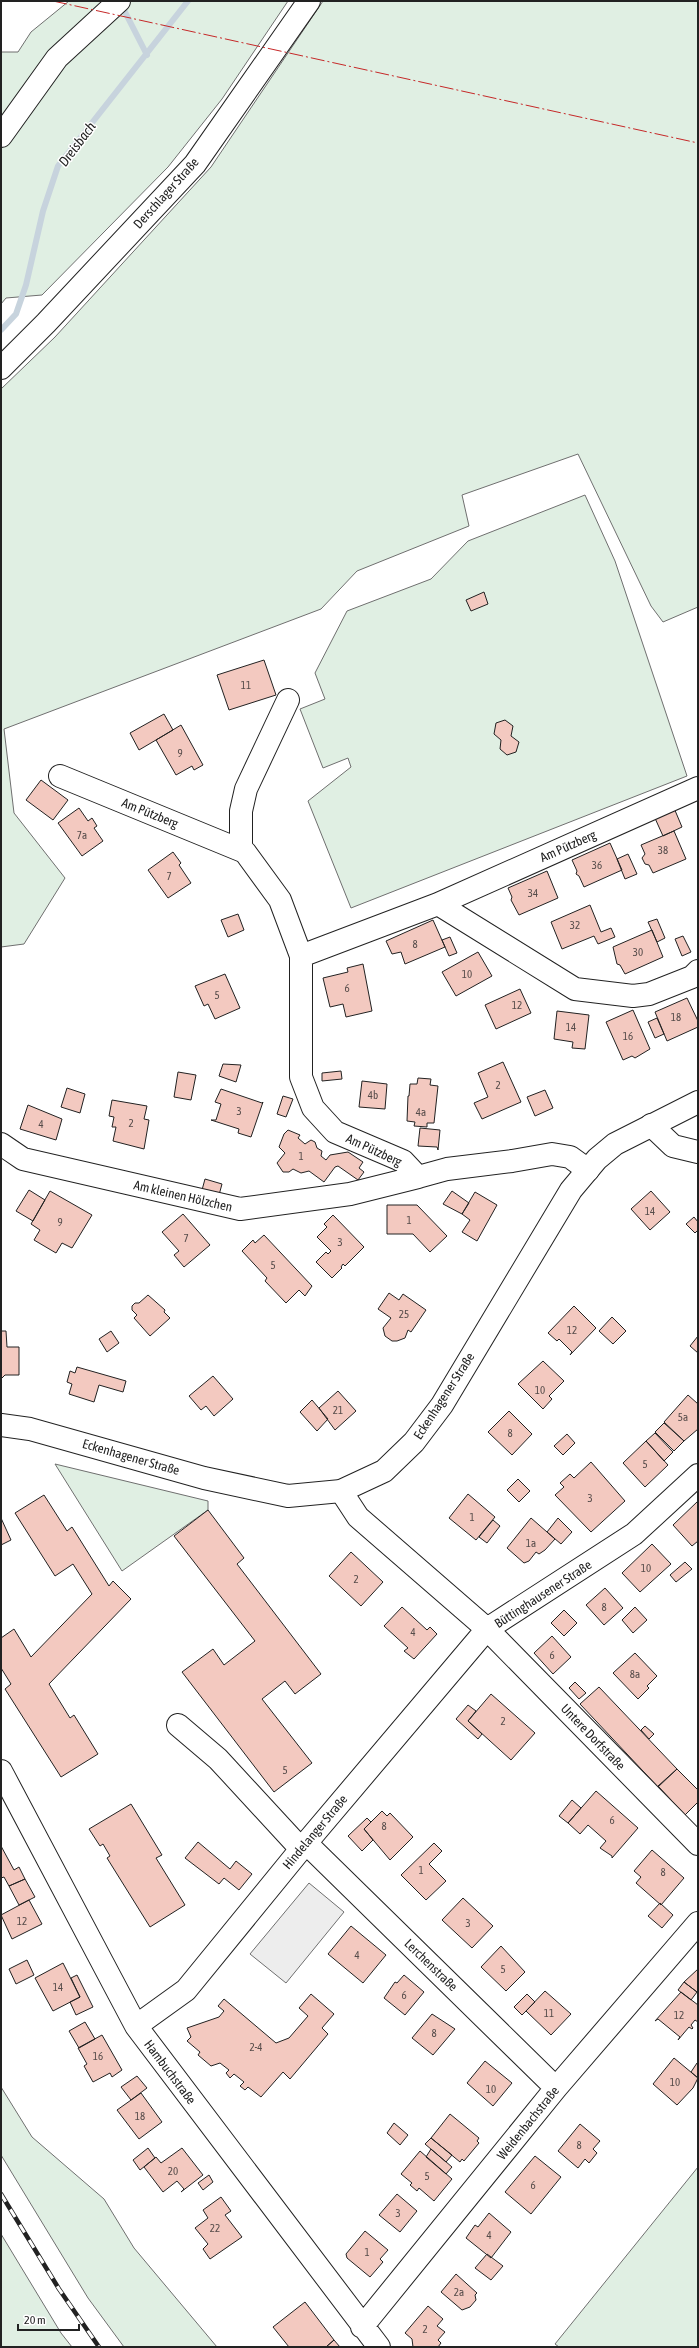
<svg xmlns="http://www.w3.org/2000/svg" width="699" height="2348" viewBox="0 0 699 2348" font-family="'Asap Condensed',sans-serif">
	<style>
		.green { fill: #e0efe3; stroke: #6f6f6f }
		.parking { fill: #ededed; stroke: #6f6f6f }
		.lines { fill: none; stroke-linecap: round; stroke-linejoin: round }
		.stream { stroke: #c7d3dd; stroke-width: 6 }
		.building { fill: #f3c9c0; stroke: #222 }
		.minor-casing { stroke: #222; stroke-width: 24 }
		.major-casing { stroke: #222; stroke-width: 24 }
		.minor { stroke: #fff; stroke-width: 22 }
		.major { stroke: #fff; stroke-width: 22 }
		.rail-casing { stroke: #222; stroke-width: 4.5 }
		.rail { stroke: #fff; stroke-width: 3; stroke-dasharray: 9; stroke-linecap: butt }
		.power { stroke: #c62828; stroke-width: 1; stroke-dasharray: 14 3 2 3; stroke-linecap: butt }
		.labels { text-anchor: middle; dominant-baseline: central; stroke-width: 3; stroke-linejoin: round; paint-order: stroke }
		.number-label { font-size: 11px; fill: #564c4a }
		.street-label { font-size: 13px; fill: #222; stroke: #fff }
		.water-label { font-size: 14px; font-style: italic; fill: #222; stroke: #fff }
	</style>
	<rect width="100%" height="100%" fill="#fff"/>
	<path class="green" d="M69,1h219l-66,98 -54,68 -126,128 -36,3 -5,6v-252h17l13,-20z
		M323,1h375v606l-35,15 -12,-16 -73,-152 -116,41 7,31 -112,45 -36,38 -317,120 10,84 51,65 -41,66 -23,3v-558l54,-52 156,-170z
		M585,495l30,66 72,215 -336,132 -43,-107 43,-34 -3,-9 -25,10 -23,-59 25,-10 -10,-26 32,-62 84,-32 37,-38z
		M55,1464l153,37v9l-86,61z
		M1,2087l31,50 72,62 30,49 83,99h-93l-36,-49 -87,-143z
		M698,2167v180h-139l-4,-3z
		M1,2234l60,99 11,14h-71z"/>
	<path class="parking" d="M309,1883l35,29 -58,71 -36,-29z"/>
	<g class="lines">
		<path class="stream" d="M124,10l23,45
			M1,330l15,-16 10,-29 17,-74 15,-45 130,-165"/>
	</g>
	<path class="building" d="M484,592l4,12 -17,7 -5,-11z
		M264,660l12,35 -47,15 -12,-35z
		M164,714l9,16 -34,20 -9,-17z
		M505,720l8,6 -2,10 8,6 -3,10 -9,3 -7,-6 1,-9 -7,-6 2,-11z
		M181,725l22,40 -9,5 -2,-4 -16,9 -20,-35z
		M41,780l27,20 -15,20 -27,-20z
		M79,808l9,13 4,-3 5,8 -3,2 9,13 -21,15 -24,-33z
		M674,808l8,19 -19,9 -9,-20z
		M674,831l12,28 -33,14 -4,-8 -4,-1 -3,-6 3,-4 -4,-9z
		M610,843l12,27 -38,17 -5,-11 -3,-2 1,-3 -5,-11z
		M173,852l8,11 -2,2 12,18 -23,15 -20,-28z
		M628,854l9,20 -12,5 -8,-20z
		M547,871l11,27 -39,17 -8,-15 1,-3 -4,-9z
		M590,905l11,27 10,-4 4,9 -17,7 -4,-8 -32,13 -11,-27z
		M238,914l6,16 -16,7 -7,-17z
		M657,919l8,19 -8,4 -9,-20z
		M433,920l12,27 -40,17 -4,-12 -9,2 -6,-13z
		M652,930l11,27 -38,17 -5,-9 -3,-1 -4,-17z
		M683,936l8,16 -9,4 -7,-17z
		M450,937l7,16 -8,3 -7,-16z
		M478,952l14,24 -36,20 -14,-24z
		M363,964l9,47 -26,6 -3,-13 -13,3 -7,-29 25,-6 -1,-4z
		M225,974l15,34 -25,11 -7,-15 -4,2 -9,-20z
		M520,989l11,24 -35,16 -11,-24z
		M687,998l11,23v6l-31,14 -12,-29z
		M633,1010l17,39 -15,9 -3,-2 -9,4 -17,-38z
		M557,1011l32,4 -4,34 -13,-1 1,-6 -19,-3z
		M657,1018l7,16 -9,4 -7,-16z
		M503,1062l18,40 -39,17 -8,-16 14,-6 -10,-24z
		M223,1064l18,1 -5,17 -17,-6z
		M341,1071l1,8 -20,2v-8z
		M178,1072l18,3 -5,25 -17,-3z
		M418,1078l13,1 -1,6 8,1 -4,37h-7v4l-13,-1 1,-4 -8,-1 1,-25h1l1,-12h7z
		M362,1081l25,3 -2,25 -26,-2z
		M67,1088l18,6 -5,19 -19,-6z
		M221,1089l41,14 1,-1 -12,35 -13,-4 1,-4 -28,-9h5l5,-16 -6,-2z
		M545,1090l8,18 -18,8 -8,-19z
		M283,1096l10,3 -7,18 -9,-3z
		M112,1100l35,6 -3,13 5,1 -5,29 -31,-8 3,-14h-4l2,-10 -5,-1z
		M28,1105l34,14 -6,21 -36,-11z
		M420,1128l20,2 -2,20 -1,-3 -19,-1z
		M288,1130l12,5 -2,3 7,6 6,-4 4,2 2,6 5,3 -1,5 5,4 4,-5 18,-3 15,10 -4,6 5,4 -6,8 -20,-14 -3,1 -11,15 -15,-11 -8,2 -8,-4 -4,3h-6l-6,-9 8,-10 -6,-6 5,-13z
		M205,1179l17,5 -3,11 -17,-5z
		M29,1190l16,10 -12,21 -17,-10z
		M50,1191l42,24 -20,33 -10,-5 -6,10 -22,-13 6,-10 -9,-6z
		M452,1191l17,12 -7,11 -19,-10z
		M651,1191l19,21 -20,18 -19,-21z
		M475,1192l22,13 -20,36 -15,-9 8,-12 -8,-6z
		M387,1205h30l30,31 -17,16 -17,-18h-26z
		M183,1214l27,31 -26,22 -10,-12 5,-4 -17,-19z
		M333,1215l31,32 -19,19 -2,-2 -2,3 1,1 -10,10 -16,-16 10,-10 2,2 3,-3 -14,-14 10,-10 -3,-3z
		M694,1217l4,5v8l-3,3 -9,-9z
		M264,1235l48,51 -7,10 -6,-6 -13,13 -21,-22 2,-3 -25,-27 11,-11 2,3z
		M389,1293l10,7 4,-6 23,16 -15,22 -3,-2 -3,8 -8,3h-5l-7,-5 -2,-8 8,-10 -13,-9z
		M148,1295l17,15 -1,2 6,6 -20,18 -16,-18 3,-3 -5,-5v-4l3,-3h4z
		M574,1306l22,22 -26,27 2,-3 -13,-13 -2,2 -9,-8z
		M612,1317l14,14 -13,13 -14,-13z
		M1,1331h5l1,16h12v28h-14l-4,4z
		M111,1331l8,12 -12,9 -8,-13z
		M698,1336v17l-8,-7z
		M543,1361l21,20 -15,15 3,3 -9,10 -25,-25z
		M77,1367l49,14 -3,11 -24,-7 -5,17 -25,-8 3,-10 -5,-2 3,-11 5,2z
		M213,1376l20,23 -19,17 -8,-10 -5,4 -12,-14z
		M338,1391l18,20 -21,19 -16,-22z
		M688,1395l10,9v25l-14,12 -20,-19z
		M312,1400l16,19 -11,12 -17,-19z
		M509,1411l23,23 -20,21 -24,-23z
		M664,1423l20,18 -10,10 -19,-19z
		M655,1433l18,19 -9,9 -18,-20z
		M567,1434l8,9 -12,12 -9,-9z
		M646,1441l22,24 -23,22 -22,-24z
		M591,1462l34,39 -34,31 -36,-37 9,-8 -4,-4 10,-9 4,4z
		M518,1479l12,12 -11,11 -12,-12z
		M468,1494l27,23 -19,23 -27,-22z
		M44,1495l23,36 5,-4 37,59 4,-5 18,18 -82,85 21,34 4,-3 24,39 -37,23 -56,-88 6,-5 -10,-16v-30l13,-9 17,28 61,-63 -19,-30 -18,12 -40,-63z
		M698,1501v40l-6,5 -19,-21z
		M208,1510l36,48 -7,6 84,110 -26,20 -10,-13 -23,18 50,64 -38,29 -92,-120 31,-23 11,16 31,-24 -81,-105z
		M1,1518l10,22 -10,5z
		M531,1518l24,21 -10,11 -6,4 -3,-2 -7,9 -5,2 -17,-15z
		M558,1518l14,14 -11,12 -14,-12z
		M493,1520l7,6 -13,17 -8,-6z
		M652,1544l19,20 -31,28 -18,-19z
		M351,1552l32,30 -22,24 -32,-30z
		M685,1562l7,7 -16,13 -6,-7z
		M605,1588l18,20 -19,17 -18,-20z
		M402,1607l25,23 3,-3 7,7 -23,25 -10,-8 4,-3 -24,-22z
		M635,1607l12,13 -14,13 -11,-13z
		M564,1610l13,13 -13,13 -13,-13z
		M552,1636l19,21 -18,17 -19,-21z
		M635,1653l22,23 -10,10 2,2 -11,11 -25,-26z
		M575,1682l11,11 -7,6 -10,-11z
		M599,1687l78,82 -19,18 -78,-83z
		M491,1694l44,39 -24,27 -43,-39z
		M468,1705l8,6 -8,10 14,13 -4,5 -22,-20z
		M645,1726l9,8 -5,5 -8,-9z
		M677,1769l21,21v12l-13,13 -27,-29z
		M596,1791l42,37 -26,30v-2l-12,-8 6,-7 -18,-16 -8,9 -12,-11z
		M572,1800l9,8 -13,15 -9,-7z
		M131,1804l31,51 -6,3 29,47 -35,22 -43,-69 3,-2 -7,-12 -3,2 -11,-17z
		M382,1811l5,5 3,-3 23,24 -23,23 -26,-31z
		M367,1818l4,4 -7,7 9,11 -11,11 -14,-15z
		M198,1842l32,27 6,-8 16,13 -13,16 -15,-12 -5,6 -34,-26z
		M434,1843l8,8 -13,13 17,17 -20,19 -25,-25z
		M1,1846l13,24 5,-3 6,12 -16,7 -5,-9 -3,1z
		M652,1850l32,28 -23,27 -25,-22 5,-6 -7,-6z
		M25,1879l10,18 -16,8 -10,-19z
		M463,1898l30,28 -21,22 -30,-28z
		M29,1900l13,24 -30,15 -11,-24z
		M660,1903l13,12 -11,13 -14,-12z
		M351,1926l35,29 -23,28 -35,-29z
		M501,1946l24,26 -19,19 -25,-24z
		M27,1960l7,15 -18,9 -7,-15z
		M63,1963l17,34 -27,14 -18,-33z
		M698,1969v23h-1l-13,-10z
		M77,1975l16,32 -17,8 -6,-13 10,-5 -9,-19z
		M404,1975l20,17 -19,23 -21,-17 11,-16 2,1z
		M684,1982l13,10 -6,8 -13,-10z
		M545,1991l26,23 -20,21 -25,-24z
		M681,1992l17,13v17l-3,-2 -4,5 2,3 -1,1 -3,-2 -11,13 2,-3 -22,-18 -3,2z
		M311,1994l23,20 -12,14 6,6 -38,45 -7,-7 -22,25 -13,-10 -3,3 -5,-4 4,-4 -10,-8 -4,4 -4,-5 3,-3 -9,-7 -9,3 -13,-11 2,-3 -13,-11 4,-4 -4,-9 32,-11 5,-6 -6,-5 6,-7 52,44 13,-5 19,-22 -9,-8z
		M527,1994l8,8 -13,13 -8,-8z
		M432,2014l23,15 -22,26 -21,-17z
		M85,2022l10,17 -16,9 -10,-17z
		M102,2035l20,35 -10,7 -2,-4 -17,9 -9,-16 3,-2 -9,-16z
		M674,2058l24,20 -5,10 -16,17 -24,-21z
		M485,2061l27,22 -19,23 -26,-23z
		M697,2063l1,1v14l-7,-6z
		M137,2076l10,12 -16,12 -10,-13z
		M141,2093l21,29 -23,17 -22,-29z
		M450,2114l29,24 -2,3 2,2 -15,18 -2,-2 -2,3 -29,-24z
		M394,2123l14,12 -8,10 -13,-12z
		M580,2124l20,17 -7,8 4,4 -8,10 -4,-4 -7,9 -20,-17z
		M431,2138l21,17 -6,7 -21,-18z
		M148,2148l7,10 -15,12 -7,-10z
		M182,2148l21,27 -22,17 3,-3 -7,-8 -14,11 -19,-25 12,-10 5,6z
		M431,2149l21,18 -6,7 -20,-17z
		M420,2151l32,28 -18,22 -15,-13 -2,3 -7,-6 2,-2 -11,-9z
		M535,2156l26,21 -30,37 -26,-22z
		M209,2175l4,7 -10,8 -5,-7z
		M397,2194l20,17 -17,21 -21,-17z
		M221,2197l10,14 -6,4 17,22 -32,22 -7,-10 5,-5 -13,-16 13,-10 -5,-8z
		M489,2213l22,19 -20,26 -25,-20 9,-13 3,2z
		M365,2231l23,19 -8,9 3,3 -13,15 -23,-19 -1,-4z
		M487,2254l16,12 -12,14 -16,-12z
		M456,2274l21,19 -2,2 1,5 -6,7 -8,3 -21,-18z
		M305,2302l29,38 -8,7h-37l-16,-20z
		M428,2306l15,13 -6,7 8,6 -7,8 3,3 -3,4h-25l-1,-8 -7,-6z
		M334,2340l6,7h-14z"/>
	<g class="lines">
		<g class="minor-casing">
			<path id="minor" d="M1,136l56,-78 62,-57
				M60,776l185,76 35,48 21,56v121l12,31 22,24 68,29 15,16 29,-8 65,-8 40,-7 18,3 18,13
				M241,850v-39l5,-22 42,-89
				M438,904l260,-116
				M301,956l137,-52 137,85 58,7 16,-2 43,-17 6,-6
				M651,1125l22,21 25,6
				M1,1144l22,15 217,50 110,-15 68,-17
				M341,1491l17,26 129,112 147,-95 64,-59
				M178,1725l40,34 83,90
				M1,1771l135,255 243,321
				M306,1843l250,245
				M136,2026l50,-36 115,-141 186,-220 211,215
				M362,2327l194,-239 142,-165"/>
		</g>
		<g class="major-casing">
			<path id="major" d="M1,368l45,-45 149,-159 114,-163
				M1,1425l29,4 174,49 84,18 53,-5 43,-20 30,-29 28,-37 129,-215 26,-31 18,-15 83,-42"/>
		</g>
		<use href="#minor" class="minor"/>
		<use href="#major" class="major"/>
		<g class="rail-casing">
			<path id="rail" d="M1,2194l58,95 40,58"/>
		</g>
		<use href="#rail" class="rail"/>
		<path class="power" d="M53,1l645,142"/>
	</g>
	<g class="labels">
		<g class="number-label">
			<text x="246" y="685">11</text>
			<text x="180" y="753">9</text>
			<text x="82" y="835">7a</text>
			<text x="663" y="850">38</text>
			<text x="597" y="865">36</text>
			<text x="169" y="876">7</text>
			<text x="533" y="893">34</text>
			<text x="575" y="925">32</text>
			<text x="415" y="944">8</text>
			<text x="638" y="952">30</text>
			<text x="467" y="974">10</text>
			<text x="347" y="988">6</text>
			<text x="217" y="995">5</text>
			<text x="517" y="1005">12</text>
			<text x="676" y="1017">18</text>
			<text x="571" y="1027">14</text>
			<text x="628" y="1036">16</text>
			<text x="498" y="1085">2</text>
			<text x="373" y="1095">4b</text>
			<text x="239" y="1111">3</text>
			<text x="421" y="1112">4a</text>
			<text x="131" y="1123">2</text>
			<text x="41" y="1124">4</text>
			<text x="301" y="1156">1</text>
			<text x="650" y="1211">14</text>
			<text x="409" y="1220">1</text>
			<text x="60" y="1222">9</text>
			<text x="186" y="1238">7</text>
			<text x="340" y="1242">3</text>
			<text x="273" y="1265">5</text>
			<text x="404" y="1314">25</text>
			<text x="572" y="1330">12</text>
			<text x="540" y="1390">10</text>
			<text x="338" y="1410">21</text>
			<text x="683" y="1417">5a</text>
			<text x="510" y="1433">8</text>
			<text x="645" y="1464">5</text>
			<text x="590" y="1498">3</text>
			<text x="472" y="1517">1</text>
			<text x="531" y="1543">1a</text>
			<text x="646" y="1568">10</text>
			<text x="356" y="1579">2</text>
			<text x="604" y="1607">8</text>
			<text x="413" y="1632">4</text>
			<text x="552" y="1655">6</text>
			<text x="635" y="1674">8a</text>
			<text x="503" y="1721">2</text>
			<text x="285" y="1770">5</text>
			<text x="612" y="1820">6</text>
			<text x="384" y="1826">8</text>
			<text x="421" y="1870">1</text>
			<text x="663" y="1872">8</text>
			<text x="22" y="1921">12</text>
			<text x="468" y="1923">3</text>
			<text x="357" y="1955">4</text>
			<text x="503" y="1969">5</text>
			<text x="58" y="1987">14</text>
			<text x="404" y="1995">6</text>
			<text x="549" y="2013">11</text>
			<text x="679" y="2015">12</text>
			<text x="434" y="2033">8</text>
			<text x="256" y="2047">2-4</text>
			<text x="98" y="2056">16</text>
			<text x="675" y="2082">10</text>
			<text x="491" y="2089">10</text>
			<text x="140" y="2116">18</text>
			<text x="579" y="2145">8</text>
			<text x="173" y="2171">20</text>
			<text x="427" y="2176">5</text>
			<text x="533" y="2185">6</text>
			<text x="398" y="2213">3</text>
			<text x="215" y="2228">22</text>
			<text x="489" y="2235">4</text>
			<text x="367" y="2252">1</text>
			<text x="459" y="2292">2a</text>
			<text x="425" y="2329">2</text>
		</g>
		<g class="street-label">
			<text transform="translate(166 193) rotate(-48)">Derschlager Straße</text>
			<text transform="translate(150 813) rotate(22)">Am Pützberg</text>
			<text transform="translate(568 846) rotate(-24)">Am Pützberg</text>
			<text transform="translate(374 1150) rotate(25)">Am Pützberg</text>
			<text transform="translate(183 1196) rotate(13)">Am kleinen Hölzchen</text>
			<text transform="translate(444 1396) rotate(-57)">Eckenhagener Straße</text>
			<text transform="translate(131 1457) rotate(16)">Eckenhagener Straße</text>
			<text transform="translate(543 1594) rotate(-33)">Büttinghausener Straße</text>
			<text transform="translate(593 1737) rotate(46)">Untere Dorfstraße</text>
			<text transform="translate(315 1832) rotate(-50)">Hindelanger Straße</text>
			<text transform="translate(431 1965) rotate(44)">Lerchenstraße</text>
			<text transform="translate(170 2072) rotate(53)">Hambuchstraße</text>
			<text transform="translate(528 2123) rotate(-51)">Weidenbachstraße</text>
		</g>
		<g class="water-label">
			<text transform="translate(77 144) rotate(-53)">Dreisbach</text>
		</g>
	</g>
	<rect width="699" height="2348" fill="none" stroke="#222222" stroke-width="4"/>
	<path d="M18 2324v6h61v-6" fill="none" stroke="#222222" stroke-width="2"/>
	<text x="24" y="2324" font-size="12" fill="#222222" stroke="#ffffff" stroke-width="3" paint-order="stroke">20 m</text>
</svg>
